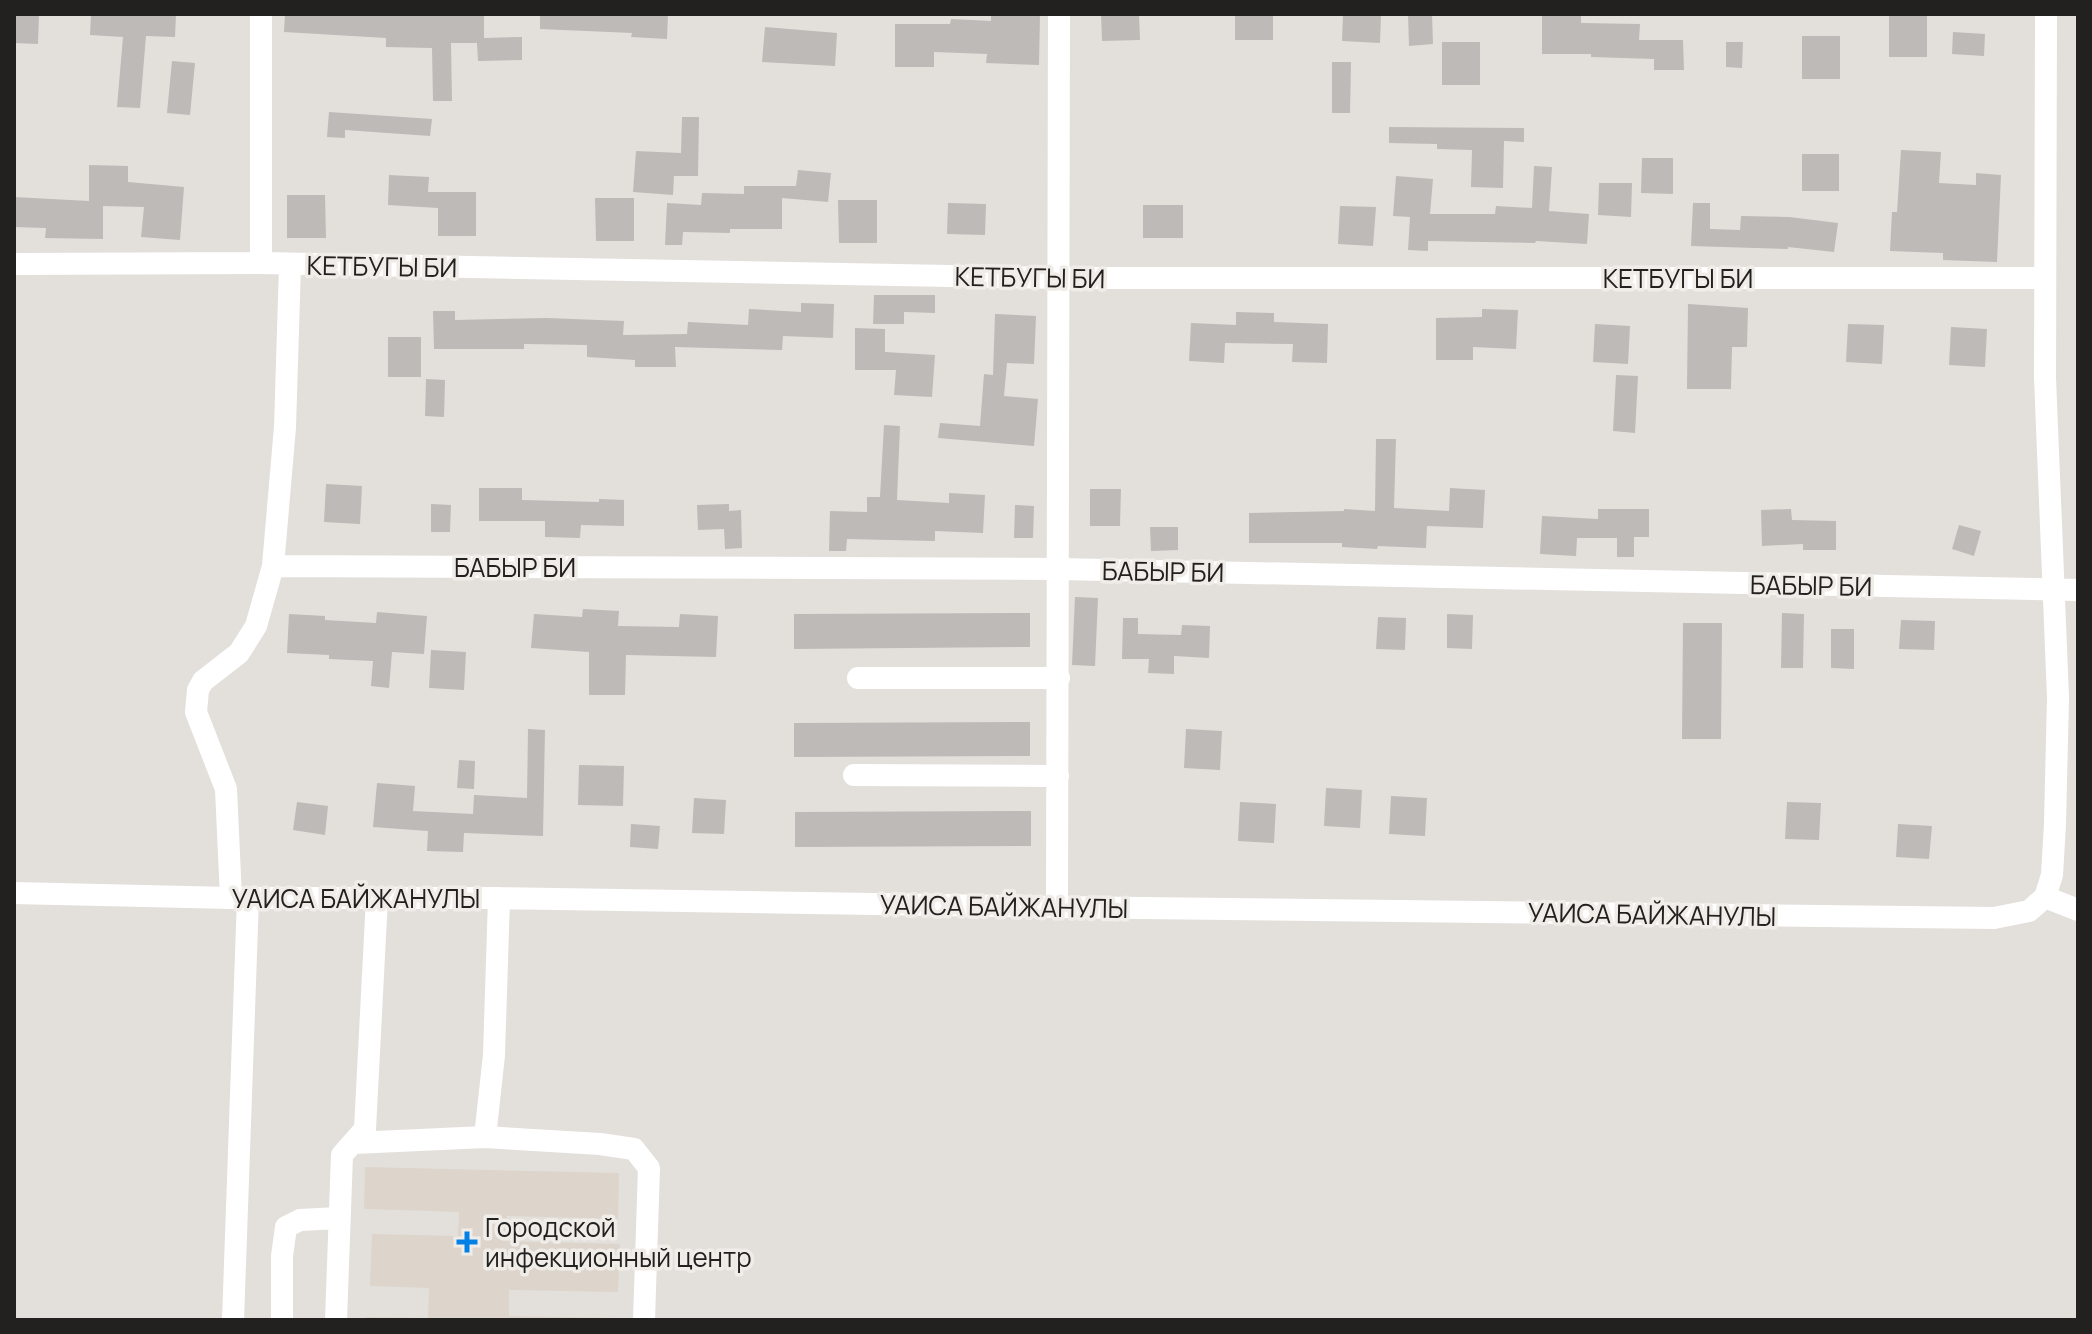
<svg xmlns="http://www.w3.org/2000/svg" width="2092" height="1334" viewBox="0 0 2092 1334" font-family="Manrope,sans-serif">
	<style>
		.built { fill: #ddd4cb }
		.building { fill: #bdbab7 }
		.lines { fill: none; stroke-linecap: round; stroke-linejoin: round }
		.minor { stroke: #fff; stroke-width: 22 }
		.poi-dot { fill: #0280e6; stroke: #f0ede9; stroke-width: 3 }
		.labels { text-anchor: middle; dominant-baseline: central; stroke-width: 7; stroke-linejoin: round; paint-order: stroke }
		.street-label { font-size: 26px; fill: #22211f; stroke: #f0ede9 }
		.poi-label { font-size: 26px; fill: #22211f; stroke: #f0ede9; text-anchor: start }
	</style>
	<rect width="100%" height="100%" fill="#e3e0dc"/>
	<path class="built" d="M365,1167l254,6 -1,46 -111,-3 -1,25 114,3 -2,48 -109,-2v26l109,2v2h-252v-3l62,1 1,-30 -59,-2 2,-52 86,2 1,-24 -95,-3z"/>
	<path class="building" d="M14,14h25l-1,30 -24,-1z
		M91,14h85l-1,23 -29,-1 -6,72 -23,-1 6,-70 -33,-2z
		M285,14h199v24l38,-1v23l-44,1 -1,-18h-26l1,58h-19l-1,-53 -46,-1v-9l-102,-6z
		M540,14h128l-1,25 -36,-2 1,-4 -92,-4z
		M991,14h49l-1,51 -53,-2 1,-9 -53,-2v15h-39v-43h55l1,-5 40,2z
		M1101,14h38l1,26 -38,1z
		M1235,14h38v26h-38z
		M1343,14l38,1 -1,28 -38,-2z
		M1408,14h24l1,30 -24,2z
		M1542,14h39v9l59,1 -1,16h44l1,30h-30v-11l-63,-2v-3h-49z
		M1889,14h38v43h-38z
		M765,27l72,6 -2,33 -73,-4z
		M1953,32l32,2 -1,22 -32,-2z
		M1802,36h38v43h-38z
		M1442,42h38v43h-38z
		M1726,42h17l-1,26 -16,-1z
		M172,61l23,2 -5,52 -23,-2z
		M1332,62h19l-1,51h-18z
		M329,112l103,7 -2,17 -85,-6v8l-18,-1z
		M682,117h17l-1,59h-24l-1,19 -40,-3 3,-41 45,2z
		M1389,127l135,1v14l-20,-1 -1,47 -32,-1 1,-37 -35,-1v-5l-48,-1z
		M1901,150l40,2 -2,31 37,2v-12l25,2 -4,87 -54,-2v-7l-53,-2 2,-39h5z
		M1802,154h37v37h-37z
		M1642,158h31v36l-32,-1z
		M89,165l39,1v16l56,5 -4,53 -39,-3 3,-30 -41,-1v33l-58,-1 1,-10 -32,-1v-30l75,4z
		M1534,166l18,1 -3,44 40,3 -2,30 -51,-3 -1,2 -107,-2v10l-20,-1 2,-33 -17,-1 3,-40 37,3 -3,35h65l1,-8 36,2z
		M798,170l33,3 -3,29 -46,-4v31h-52v4l-47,-1 -1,13h-17l2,-42 34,2 1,-12 42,1v-8h52z
		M389,175l40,2 -1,15h48v44h-38v-28l-50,-3z
		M1599,183h33l-1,34 -33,-2z
		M287,195h38l1,43h-39z
		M595,198h39v43h-38z
		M838,200h39v43h-38z
		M948,203l38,1 -1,31 -38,-1z
		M1693,203h17v26l30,1 1,-14 48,1 49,6 -4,29 -46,-5v2l-97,-3z
		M1143,205h40v33h-40z
		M1340,206l36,1 -3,39 -35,-2z
		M874,295h61v18l-31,-1v12h-31z
		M801,303l33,1 -1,34 -50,-2 -1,14 -107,-3 1,20h-41v-7l-48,-3v-12l-63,-1v5h-90l-1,-38h22v9l92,-2 77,3 -1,14 64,-1 1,-12 60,3 1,-16 52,3z
		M1688,304l60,4 -1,39h-15l-1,42h-44z
		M1482,309l36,1 -2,39 -43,-2v13h-37v-42l46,-1z
		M1236,312l38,1v9l54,2 -1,39 -35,-1 1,-18 -68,-1 -1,20 -35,-2 2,-38 45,2z
		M995,314l41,2 -2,48 -27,-1 -3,33 34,3 -4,47 -96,-8 2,-15 40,3 4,-52 9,1z
		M1595,324l35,2 -2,38 -35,-2z
		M1848,324l36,1 -2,39 -36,-2z
		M1951,327l36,2 -2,38 -36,-2z
		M855,328l30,1v23l50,3 -3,42 -38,-2 2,-25h-41z
		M388,337h33v40h-33z
		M1616,375l22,1 -3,57 -22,-2z
		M426,379l19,1 -1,37 -19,-1z
		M884,425l16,1 -3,74 52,3v-10l36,2 -2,38 -48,-2v10l-88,-2 -1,12h-17l1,-40 37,1v-15h13z
		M1376,439h20l-2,69 55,3 1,-23 35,2 -2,38 -56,-2 -1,22 -48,-2 -1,3 -35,-2v-4h-93v-30l95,-2v-2l31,2z
		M326,484l36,2 -2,38 -36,-2z
		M479,488h43v12l77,2v-3l25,1v26l-43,-1 -1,13 -35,-1v-16h-66z
		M1090,489h31l-1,37h-30z
		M431,504l20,1 -1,27h-19z
		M729,504v7l12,-1 1,38 -17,1 -1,-20 -26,1 -1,-25z
		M1015,505l19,1 -1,32h-19z
		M1598,509h51v28h-15v20h-17v-19h-40l-1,18 -36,-2 2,-38 56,3z
		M1791,509l1,11 44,1v29h-33v-6l-41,2 -1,-36z
		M1959,525l22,6 -7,25 -22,-7z
		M1150,527h28v23l-27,1z
		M1075,597l23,1 -3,68 -23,-1z
		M583,609l36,2 -1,15 61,1 1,-13 38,2 -2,41 -90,-2 -1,40h-36v-43l-58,-4 3,-34 48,3z
		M377,612l50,4 -3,38 -32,-2 -3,36 -18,-2 2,-25 -44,-2v-4l-42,-2 2,-39 36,2v4l51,3z
		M1030,613v34l-236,2v-35z
		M1782,613l22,1 -1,54h-22z
		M1447,614l26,1 -1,34 -25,-1z
		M1378,617l28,1 -1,32 -29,-1z
		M1123,618h15v16l43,1 1,-10 28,1 -1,32 -35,-2v18l-26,-1 1,-14h-27z
		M1901,620l34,1 -1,29 -35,-1z
		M1683,623h39l-1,116h-39z
		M1831,629h23v40l-23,-1z
		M431,650l35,2 -2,38 -35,-2z
		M1030,722v34l-236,1v-34z
		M528,729l17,1 -2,106 -79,-3 -1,19 -36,-1 1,-20 -55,-4 4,-44 38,3 -2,25 60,3 1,-19 53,3z
		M1186,729l36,2 -2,39 -36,-2z
		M459,760l16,1 -1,28 -17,-1z
		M579,765l45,1 -1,40 -45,-1z
		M1326,788l36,2 -2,38 -36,-2z
		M1391,796l36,2 -2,38 -36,-2z
		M694,798l32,2 -2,34 -32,-1z
		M297,802l31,4 -3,29 -32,-5z
		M1240,802l36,2 -2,39 -36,-2z
		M1787,802l34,1 -2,37 -34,-1z
		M1031,811v35l-236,1v-35z
		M631,824l29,2 -2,23 -28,-2z
		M1898,824l34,2 -3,33 -33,-2z"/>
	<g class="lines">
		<path class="minor" d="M261,14v249
			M14,264l247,-1 798,15h986
			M273,566l786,3 1019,21
			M858,678h201
			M854,775l204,1
			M14,893l217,5h268l558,9 937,11 35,-7 16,-14 7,-22 3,-51 3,-127 -13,-319 1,-364
			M2045,897l33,13
			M231,898l-5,-109 -30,-77 2,-22 5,-9 36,-28 17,-27 17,-60 12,-139 5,-162
			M1057,907l2,-893
			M485,1137l115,7 34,5 15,19 -5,152
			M354,1143l131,-6 9,-82 5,-157
			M233,1320l15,-422
			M282,1320v-64l4,-29 14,-7 38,-2
			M336,1320l6,-165 23,-26 12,-231"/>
	</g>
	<path class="poi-dot" d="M463 1230h8v8h8v8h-8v8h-8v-8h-8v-8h8z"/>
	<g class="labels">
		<g class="street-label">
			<text transform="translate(382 266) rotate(1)">КЕТБУГЫ БИ</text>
			<text transform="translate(1030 277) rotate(1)">КЕТБУГЫ БИ</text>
			<text x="1678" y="278">КЕТБУГЫ БИ</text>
			<text x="515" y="567">БАБЫР БИ</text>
			<text transform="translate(1163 571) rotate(1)">БАБЫР БИ</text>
			<text transform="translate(1811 585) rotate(1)">БАБЫР БИ</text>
			<text x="356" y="898">УАИСА БАЙЖАНУЛЫ</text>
			<text transform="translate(1004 906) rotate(1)">УАИСА БАЙЖАНУЛЫ</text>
			<text transform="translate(1652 914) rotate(1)">УАИСА БАЙЖАНУЛЫ</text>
		</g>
		<g class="poi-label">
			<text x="485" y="1227">Городской<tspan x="485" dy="30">инфекционный центр</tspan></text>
		</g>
	</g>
	<rect width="2092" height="1334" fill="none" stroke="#22211f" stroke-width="32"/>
</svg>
